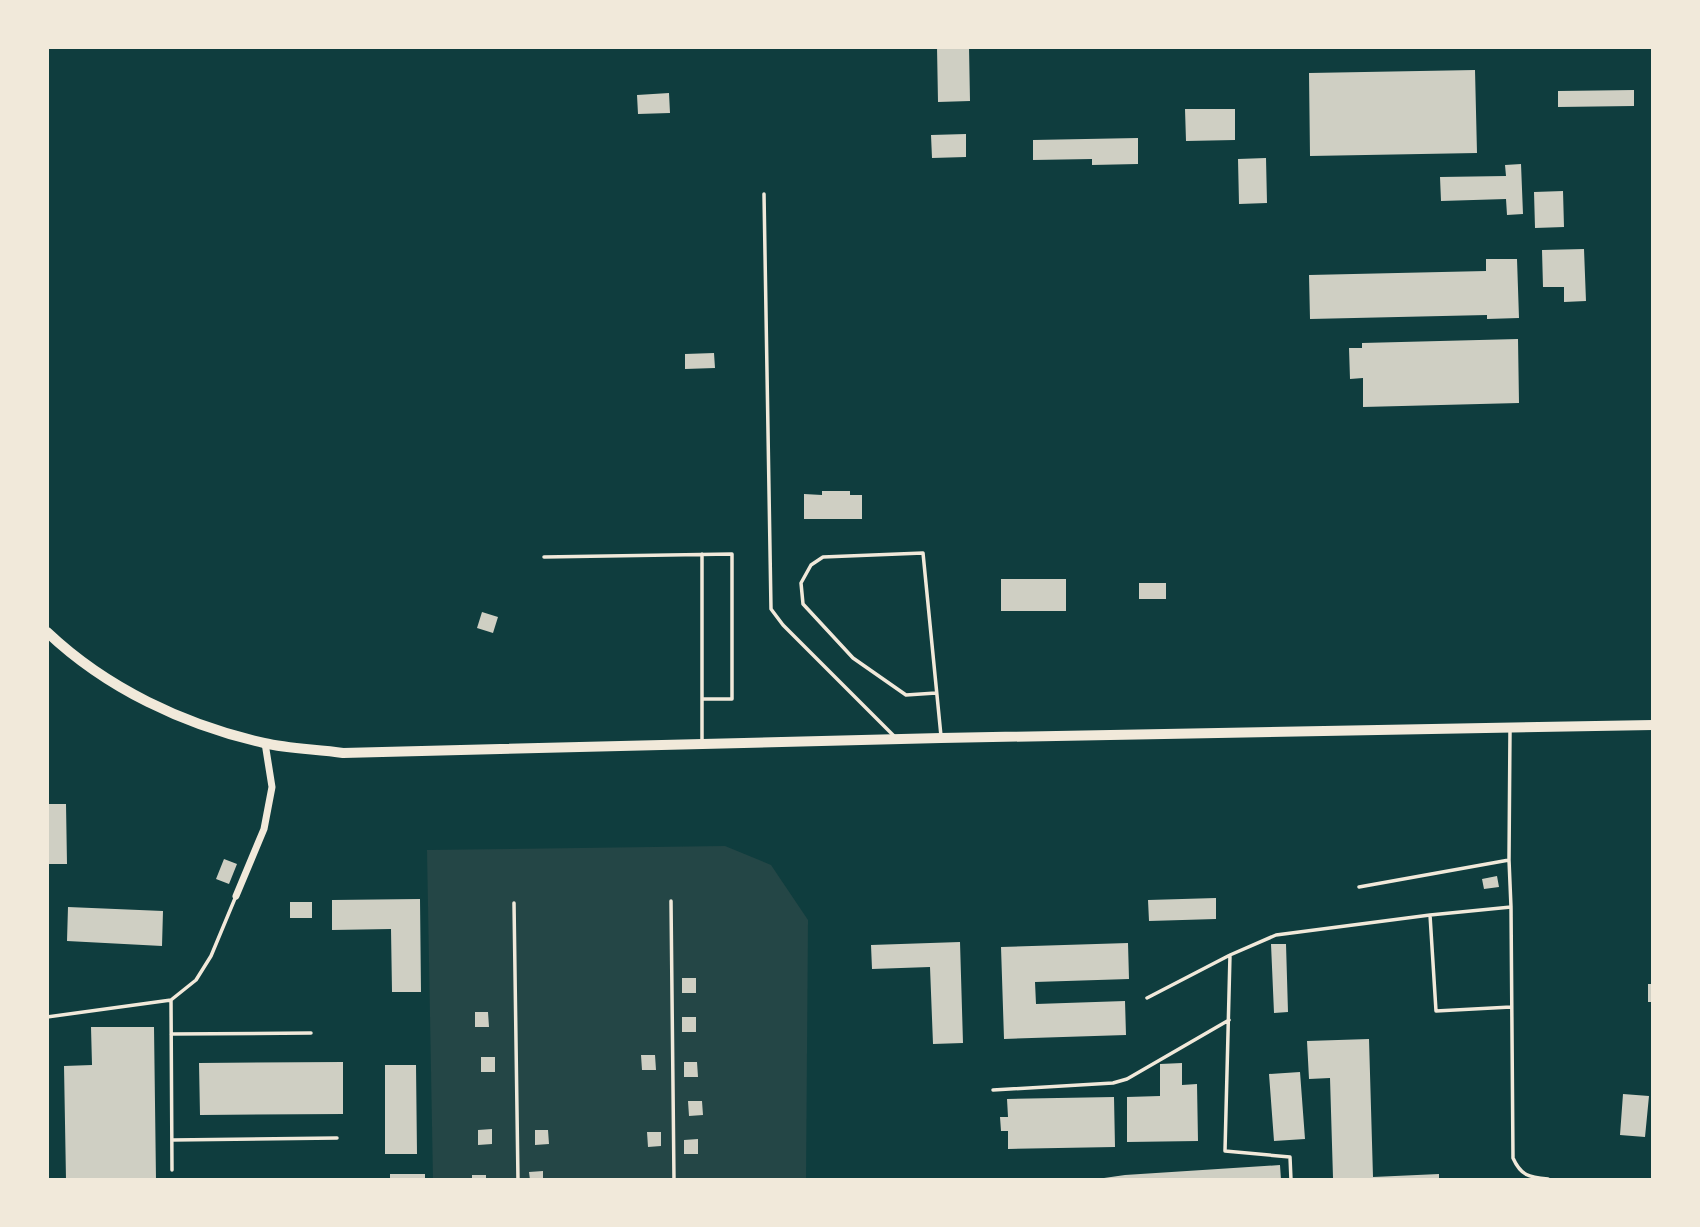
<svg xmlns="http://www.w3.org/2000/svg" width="1700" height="1227" viewBox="0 0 1700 1227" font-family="'Open Sans',sans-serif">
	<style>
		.green { fill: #244646 }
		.building { fill: #cfcfc3 }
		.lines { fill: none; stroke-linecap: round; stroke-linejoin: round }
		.service { stroke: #f1e9da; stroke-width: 3.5 }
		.minor { stroke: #f1e9da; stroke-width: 7 }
		.tertiary { stroke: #f1e9da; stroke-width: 10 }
	</style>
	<rect width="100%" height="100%" fill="#0f3d3e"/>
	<path class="green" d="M725,846l46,19 37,55 -2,260h-373l-6,-330z"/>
	<path class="building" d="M937,47h32l1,54 -32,1z
		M1475,70l2,83 -167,3 -1,-83z
		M1634,90v16l-76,1v-16z
		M669,93l1,20 -32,1 -1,-19z
		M1185,109h50v31l-49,1z
		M966,134v23l-34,1 -1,-23z
		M1138,138v26l-46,1v-6l-59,1v-20z
		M1266,158l1,45 -28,1 -1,-45z
		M1521,164l2,50 -16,1 -1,-16 -65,2 -1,-24 66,-1 -1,-11z
		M1563,191l1,36 -29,1 -1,-36z
		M1584,249l2,52 -22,1v-15h-21l-1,-37z
		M1486,259h31l2,59 -32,1v-4l-177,4 -1,-44 177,-4z
		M1518,339l1,64 -156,4v-29l-13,1 -1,-31h13v-5z
		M714,353l1,15 -30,1v-15z
		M822,491h28v4h12v24h-58v-25l18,1z
		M1001,579h65v32h-65z
		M1139,583h27v16h-27z
		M482,612l16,5 -5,16 -16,-5z
		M47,804h19l1,60h-20z
		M224,859l13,5 -8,20 -13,-5z
		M1497,876l2,11 -15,2 -2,-10z
		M1216,898v21l-67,2 -1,-21z
		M420,899l1,93h-29l-1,-63 -59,1v-30z
		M290,902h22v16h-22z
		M68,907l95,4 -1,35 -95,-5z
		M960,942l3,101 -30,1 -3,-77 -58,2 -1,-24z
		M1128,943l1,36 -94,3 1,22 89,-3 1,34 -122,4 -3,-92z
		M1271,944h15l2,68 -14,1z
		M682,978h14v15h-14z
		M1648,984h5v18h-5z
		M475,1012h13l1,15h-14z
		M682,1017h14v15h-14z
		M91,1027h63l2,153h-90l-2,-114 28,-1z
		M1369,1039l4,138 66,-3v6l-106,-2 -3,-100 -21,1 -2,-38z
		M641,1055h14l1,15h-14z
		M481,1057h14v15h-14z
		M343,1062v52l-143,1 -1,-52z
		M684,1062h13l1,15h-14z
		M1182,1063v22l15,-1 1,57 -71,1v-45l33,-1v-32z
		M385,1065h31l1,89h-32z
		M1300,1072l5,67 -31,2 -5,-67z
		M1623,1094l26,2 -4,41 -25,-2z
		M1114,1097l1,50 -107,2v-18h-7l-1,-14h8l-1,-18z
		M688,1101h14l1,14 -14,1z
		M492,1129v15l-14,1v-15z
		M535,1130h13l1,14 -14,1z
		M647,1132h14v14l-13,1z
		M698,1139v15h-14v-14z
		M1280,1165l1,15h-177v-2l21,-3z
		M543,1171v9h-13l-1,-8z
		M390,1174h35v6h-35z
		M472,1175h14v5h-14z"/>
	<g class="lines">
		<path class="service" d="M764,194l7,415 12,16 111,111
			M702,554v187
			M544,557l188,-3v145h-30
			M936,693l-30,2 -53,-37 -50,-54 -2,-21 10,-18 12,-8 100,-4 18,183
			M1510,731l-1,129 2,47 2,251c8,18 16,19 35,21
			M1359,887l150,-27
			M671,901l3,279
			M514,903l4,277
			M1430,915l6,96 75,-4
			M1230,955l-5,196 65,6 1,23
			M1147,998l83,-43 46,-20 154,-20 81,-8
			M171,1000l1,170
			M47,1017l124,-17 25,-20 15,-24 25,-60
			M171,1034l140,-1
			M993,1090l120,-7 14,-4 102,-59
			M172,1140l165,-2"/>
		<path class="minor" d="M236,896l28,-67 8,-42 -7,-44"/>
		<path class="tertiary" d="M47,632c59,56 137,93 217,111 25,6 53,6 79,10l598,-15 712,-13"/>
	</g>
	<rect width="1700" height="1227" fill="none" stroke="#f1e9da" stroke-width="98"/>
</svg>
